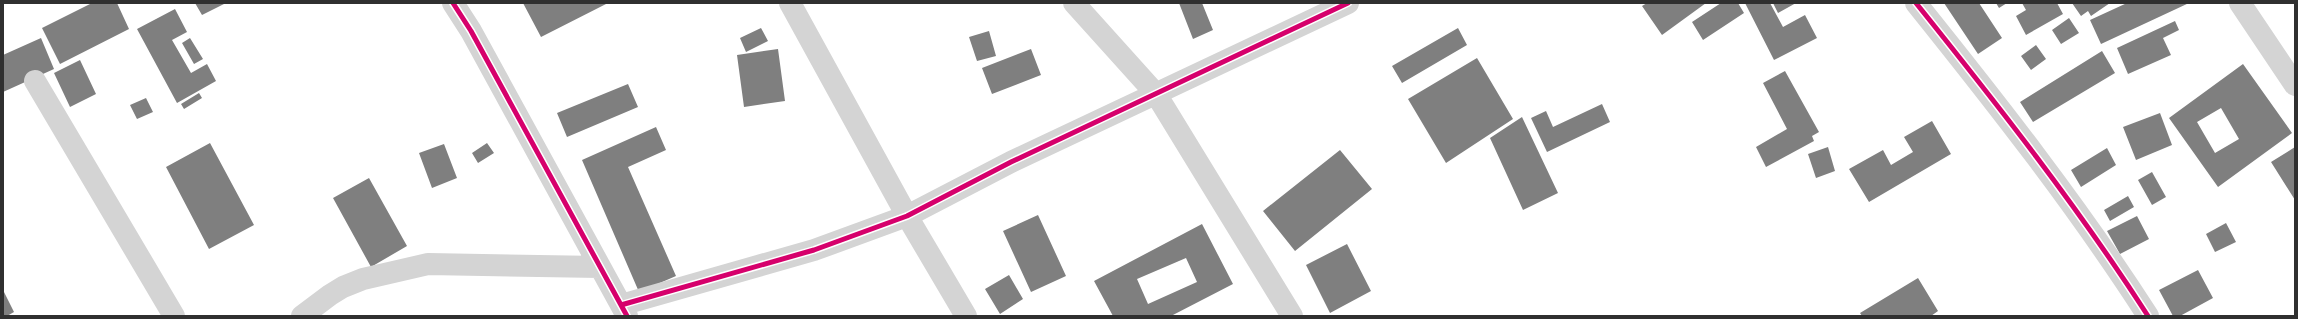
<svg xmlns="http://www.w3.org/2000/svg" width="2298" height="319" viewBox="0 0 2298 319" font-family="Helvetica,sans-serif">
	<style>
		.building { fill: #7f7f7f; fill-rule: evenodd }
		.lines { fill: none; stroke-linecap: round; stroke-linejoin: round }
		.minor { stroke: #d4d4d4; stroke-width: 22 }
		.cycleway-casing { stroke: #fff; stroke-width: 8 }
		.cycleway { stroke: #d6006c; stroke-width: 5 }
	</style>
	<rect width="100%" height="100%" fill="#fff"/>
	<path class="building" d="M92,3h25l12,26 -69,35 -18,-36z
		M195,3h31l-24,12z
		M523,3h85l-67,34z
		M1179,3h23l11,27 -20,9z
		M1647,3h59l-44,32 -20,-29z
		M1721,3h17l6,10 -41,27 -11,-18z
		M1745,3h25l13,24 22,-12 12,23 -43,22z
		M1773,3h23l-18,10z
		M1944,3h35l23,35 -24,16z
		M1996,3h11l-8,5z
		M2022,3h35l6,11 -37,21 -10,-19 10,-6z
		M2072,3h38l-19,13 -3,-5 -7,5z
		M2127,3h62l-88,41 -11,-24z
		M175,9l12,23 -15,8 19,33 16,-9 9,17 -39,22 -40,-74z
		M2069,18l10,15 -18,11 -9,-14z
		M2175,21l4,9 -16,8 8,17 -43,19 -11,-26z
		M761,28l7,13 -22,11 -6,-14z
		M1458,28l9,17 -65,38 -10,-17z
		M989,31l7,25 -19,5 -8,-24z
		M41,38l13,31 -51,23v-37z
		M190,38l13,21 -9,5 -12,-21z
		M2036,45l10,14 -15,11 -10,-14z
		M778,49l7,52 -41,6 -7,-52z
		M1031,49l10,26 -49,19 -10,-26z
		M2102,51l13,22 -82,49 -13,-20z
		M1477,58l36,61 -67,44 -38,-64z
		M80,60l16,34 -26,13 -16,-34z
		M2243,64l49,69 -74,54 -49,-69zM2221,108l18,31 -24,14 -18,-31z
		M1785,71l34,61 -7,4 2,5 -48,26 -10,-20 31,-18 -24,-46z
		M628,84l10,23 -71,30 -10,-24z
		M199,93l3,5 -18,11 -3,-5z
		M146,98l7,14 -16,7 -7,-14z
		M1602,104l8,18 -63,30 -16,-34 15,-7 7,16z
		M2160,113l12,32 -36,15 -13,-33z
		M1522,117l36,76 -35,17 -33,-72z
		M1932,121l19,33 -82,48 -20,-33 34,-19 8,15 22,-13 -9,-15z
		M656,127l10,23 -38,17 48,109 -37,16 -57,-132z
		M210,143l44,82 -45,24 -43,-82z
		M487,143l7,10 -16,10 -6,-10z
		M444,144l13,34 -25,10 -13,-35z
		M1828,147l7,24 -19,7 -8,-24z
		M2295,147v53l-24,-38z
		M2107,148l9,17 -35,22 -10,-17z
		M1340,150l32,39 -77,62 -32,-40z
		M2152,172l14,25 -14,8 -14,-25z
		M369,178l38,68 -36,21 -38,-69z
		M2128,196l6,11 -24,14 -6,-11z
		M1038,215l28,61 -35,16 -28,-61z
		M2137,216l12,23 -29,15 -13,-23z
		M2226,223l10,19 -21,10 -9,-18z
		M1202,224l31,60 -62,32h-58l-19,-35zM1186,258l11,24 -49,22 -11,-25z
		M1347,244l24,47 -41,22 -24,-48z
		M2198,270l15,28 -33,18h-7l-14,-26z
		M1009,275l14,24 -23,15 -15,-25z
		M1918,278l20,33 -7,5h-69l-2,-3z
		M3,290l11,22 -7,4h-4z"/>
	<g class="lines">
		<path class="minor" d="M453,3l18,28 156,285
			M790,3l117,213 59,100
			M1074,3l82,91 136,222
			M1916,3c81,101 162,204 232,313
			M2240,3l55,82
			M35,81l139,235
			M621,305l193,-55 93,-34 104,-54 337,-159
			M302,316l28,-21 13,-8 20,-8 65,-15 172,3"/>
		<g class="cycleway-casing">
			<path id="cycleway" d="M453,3l18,28 156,285
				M1916,3c81,101 162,204 232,313
				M621,305l193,-55 93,-34 104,-54 337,-159"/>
		</g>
		<use href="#cycleway" class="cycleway"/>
	</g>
	<rect width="2298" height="319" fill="none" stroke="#303030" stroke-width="8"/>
</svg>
